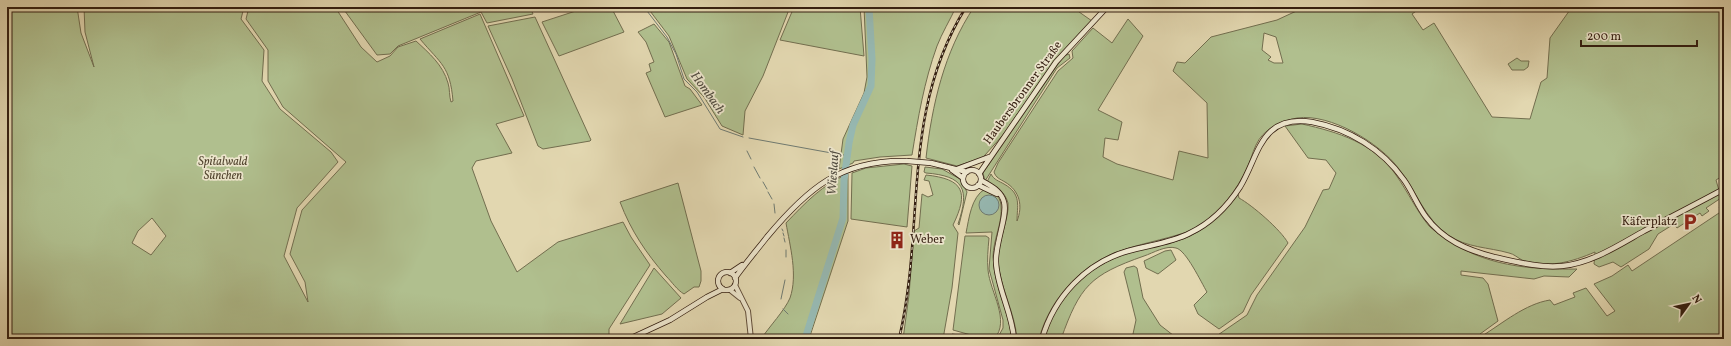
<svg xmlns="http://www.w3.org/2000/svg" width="1731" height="346" viewBox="0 0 1731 346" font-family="Vollkorn,serif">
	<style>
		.green { fill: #b0bf8e; stroke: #726e4f; fill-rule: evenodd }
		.water { fill: #96b8b1; stroke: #6f7a71 }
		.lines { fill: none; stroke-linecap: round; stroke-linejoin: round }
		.stream { stroke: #6f7a71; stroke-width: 1 }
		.river { stroke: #96b8b1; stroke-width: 7 }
		.tertiary-casing { stroke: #604c38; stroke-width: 6 }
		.secondary-casing { stroke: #341e10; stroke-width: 6 }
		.tertiary { stroke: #ece5cc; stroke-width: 4 }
		.secondary { stroke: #ece5cc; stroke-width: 4.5 }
		.rail-casing { stroke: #341e10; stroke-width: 2.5 }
		.rail { stroke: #ece5cc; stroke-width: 1; stroke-dasharray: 3; stroke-linecap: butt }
		.secondary-bridge-casing { stroke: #341e10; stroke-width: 6; stroke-linecap: butt }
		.secondary-bridge { stroke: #ece5cc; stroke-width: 4.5 }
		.labels { text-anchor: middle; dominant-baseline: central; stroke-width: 3.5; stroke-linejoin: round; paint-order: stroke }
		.street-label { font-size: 12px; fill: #341e10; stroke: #ece5cc }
		.park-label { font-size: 12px; font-style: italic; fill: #534630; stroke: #ece5cc }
		.poi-label { font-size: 12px; fill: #341e10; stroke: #ece5cc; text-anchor: end }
		.water-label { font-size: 13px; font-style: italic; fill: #514c40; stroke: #ece5cc }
	</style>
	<rect width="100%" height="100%" fill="#e2d7b0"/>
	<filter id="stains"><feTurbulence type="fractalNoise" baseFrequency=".005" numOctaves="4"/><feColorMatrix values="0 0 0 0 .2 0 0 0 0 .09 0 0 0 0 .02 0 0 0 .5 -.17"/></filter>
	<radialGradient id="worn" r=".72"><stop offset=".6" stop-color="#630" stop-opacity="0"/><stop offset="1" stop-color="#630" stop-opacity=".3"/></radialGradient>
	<path class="green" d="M7,7h70l4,26 13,34 -9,-35 -1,-25h160l-3,12 23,31 -2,31 18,28 51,43 7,10 -41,46 -13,48 24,46 -3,-20 -15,-28 12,-44 44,-48 -63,-55 -15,-26v-31l-22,-31 3,-12h86l26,40 16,15 13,-6 8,-9 18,-6c13,12 27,24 32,42 2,6 1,13 3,19l2,-1c-3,-35 -12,-37 -33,-62l60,-25 44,102 -28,8 16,29 -36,8 -4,7 19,53 26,51 41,-30 65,-20 8,15 19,28 -41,64v10h-602zM152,218l14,18 -15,19 -19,-12 6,-12z
		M342,7h188l3,7 -46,9 -6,-11 -83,34 -8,8 -13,1z
		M588,7h23l13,25 -65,24 -17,-34z
		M647,7h143l-27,69 -18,35 -2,24 -21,-9 -18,-29 -17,-18 -18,-43z
		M794,7h66l4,49 -84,-16z
		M864,7h92c-6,13 -14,26 -19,39 -13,36 -19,72 -25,109l-32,2 -26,4 -1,2 -14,6 4,-30 21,-46 3,-16z
		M974,7h98l20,14 -38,40 -51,74 -18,20 -3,3 -25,8 -31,-8c6,-53 18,-106 48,-151z
		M1305,7h117l-10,7 11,16 11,-7 58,94 38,2 11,-37 6,-4 3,-40 22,-31h152v168l-8,5 4,14 4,-2v4l-18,12 3,3 -7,5 -2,-3 -23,15 -3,-4 -16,10 -9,15 -28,18 -8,-5 -14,5 -5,-3 1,-12c-23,10 -48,17 -73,8 -4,-2 -8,-6 -13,-7 -21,-6 -42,-5 -61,-18 -24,-17 -32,-45 -49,-66 -19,-26 -69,-56 -102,-51 -16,3 -34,11 -41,27 -4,8 -6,18 -10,26 -13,24 -33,52 -59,61 -24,8 -49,12 -73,21 -36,15 -65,48 -75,86h-22c-2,-27 -17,-51 -19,-78 -1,-18 12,-44 10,-58 -3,-11 -11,-16 -21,-21l4,-8c3,6 8,7 13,10 18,10 13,22 13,37 6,-15 3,-30 -12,-39 -5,-3 -9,-4 -11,-10l4,-9 60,-92 15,-13 -1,-7 21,-23 19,15 16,-24 15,17 -45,74 24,12 -4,18 -13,-2 -2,19 14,7 56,16 6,-29 29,7 -1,-55 -34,-32 4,-9 8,1 26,-26 66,-17zM1264,33l12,4 7,26h-9l-6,-3 3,-3 -9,-7z
		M535,17l56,123 -1,1 -47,8 -5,-3 -26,-67 -24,-53z
		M654,24l15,18 16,44 5,3 12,16 -37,12 -19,-44 5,-2 -2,-7 5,-2 -8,-20 -8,-10z
		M1069,54l1,4 -13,10 -72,113 -2,-8 73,-106 8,-11z
		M1517,58l4,3h8l-1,6 -4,3h-12l-4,-6z
		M1302,124c36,8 72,19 94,51 12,17 20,35 33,51 4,4 10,8 15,11 39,29 86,33 133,32l-8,8 -25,-1 -10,3 -73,-8v4l22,3 5,6 10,37 -18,13 2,2c21,-13 43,-32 68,-36l4,5 21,-8 -2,-4 13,-5 21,28 8,-5 -21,-27 18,-8 16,-11 4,6 90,-60 -3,-4 5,-4v136h-512l35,-24 10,-20 48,-68 18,-37 6,-1 7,-16 -10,-13 -18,-2 -23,-32z
		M904,164l8,2 -5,61 -56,-8 1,-46 14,-5z
		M925,167l17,2 18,10 7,13 -8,33 -1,-1c12,-35 6,-48 -32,-51l-2,-1z
		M848,174v47l-39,118h-48c8,-12 24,-29 29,-41 8,-23 0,-52 -4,-75 19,-20 37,-39 62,-49z
		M926,175c38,4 43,17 27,50l5,8 -6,55 -9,51h-40l6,-44 5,-64 5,-3 3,-34 6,3 5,-2 -4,-14 -5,-1z
		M678,183l23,88v10l-2,6h-5l-10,7c-7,-4 -12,-12 -18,-18 -20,-23 -35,-45 -46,-74z
		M985,189c8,4 15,6 16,16 2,17 -8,35 -8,52 1,29 16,54 19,82h-15l6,-11v-8l-14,-51 3,-37 -26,1c3,-14 5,-36 19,-44z
		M1238,194l1,4c13,7 42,32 49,45l-37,52 -8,17 -24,17 -21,-15 -4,-9 13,-13c-6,-10 -21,-42 -31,-44 -10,-3 -23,5 -32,8 -54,19 -64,30 -83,83h-17c9,-41 45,-74 84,-86 21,-6 42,-8 62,-17 20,-10 34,-25 48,-42z
		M965,236h21l3,2c-1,11 -2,22 -1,32 2,22 23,51 6,69h-43l1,-5 19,3v-2l-18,-5z
		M1171,250l5,10 -18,14 -12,-6 -2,-7 21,-10z
		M1134,266l3,2 6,30 17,27 18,14h-42l-3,-5 3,-14 -12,-48 2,-4z
		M654,268l27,30 -19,16 -42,10z"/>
	<path class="water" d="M979 205a10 10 0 1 1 20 0a10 10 0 1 1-20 0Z"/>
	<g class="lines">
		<path class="stream" d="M644,7l23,30 9,17 8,25 13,13 23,37 23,8
			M749,138l88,16
			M747,151l4,8
			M843,155h4
			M754,167l6,11
			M763,182l4,7
			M768,192l4,7
			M774,204l1,9
			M782,229l1,2
			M783,233l1,3
			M784,238l1,4
			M786,257v-7
			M781,299l4,-19
			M783,309l5,5"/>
		<path class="river" d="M805,339l38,-121 1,-38 5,-37 4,-18 18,-39 1,-27 -3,-52"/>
		<g class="tertiary-casing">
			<path id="tertiary" d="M735,285l13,26 3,28
				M730,290l10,8"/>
		</g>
		<g class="secondary-casing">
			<path id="secondary" d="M931,163l36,9
				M957,169l32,-12
				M952,170l11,8
				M963 179a9 9 0 1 1 18 0a9 9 0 1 1-18 0Z
				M979,174l77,-112 51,-55
				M981,180c9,6 20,10 23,22 4,13 -9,42 -8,60 1,26 16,50 18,77
				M978,185l19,9
				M718 281a9 9 0 1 1 18 0a9 9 0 1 1-18 0Z
				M730,273l12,-8
				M735,278c10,-14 21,-27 32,-41 40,-48 74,-78 140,-76
				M629,339l41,-19 37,-23 16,-8
				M1042,339c12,-42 44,-76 86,-88 21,-6 43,-8 62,-18 21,-10 37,-26 50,-46 19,-31 20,-73 72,-65 37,7 70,27 92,58 8,11 13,25 22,37 17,23 41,33 68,40 23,5 45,11 68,9 30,-3 57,-21 82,-35 27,-14 54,-28 80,-42"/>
		</g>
		<use href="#tertiary" class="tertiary"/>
		<use href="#secondary" class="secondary"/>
		<g class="rail-casing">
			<path id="rail" d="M899,339c27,-114 1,-226 67,-332"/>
		</g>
		<use href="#rail" class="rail"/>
		<g class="secondary-bridge-casing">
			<path id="secondary-bridge" d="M907,161l24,2"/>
		</g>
		<use href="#secondary-bridge" class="secondary-bridge"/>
	</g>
	<defs>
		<g id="parking-bare" transform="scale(1.38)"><path d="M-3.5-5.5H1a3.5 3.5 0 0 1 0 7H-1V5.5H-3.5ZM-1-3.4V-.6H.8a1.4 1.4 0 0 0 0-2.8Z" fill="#8f2418" stroke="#ece5cc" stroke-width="2.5" paint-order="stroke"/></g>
		<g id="building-bare" transform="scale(1.38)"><path d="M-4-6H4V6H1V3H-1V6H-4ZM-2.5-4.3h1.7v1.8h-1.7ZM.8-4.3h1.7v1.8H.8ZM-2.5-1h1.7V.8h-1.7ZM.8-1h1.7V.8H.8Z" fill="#8f2418" stroke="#ece5cc" stroke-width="2.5" paint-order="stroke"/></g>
	</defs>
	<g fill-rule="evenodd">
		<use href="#parking-bare" x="1690" y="222"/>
		<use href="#building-bare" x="897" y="240"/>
	</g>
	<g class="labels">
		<g class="street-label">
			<text transform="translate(1023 93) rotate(-54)">Haubersbronner Straße</text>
		</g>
		<g class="park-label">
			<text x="223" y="162">Spitalwald<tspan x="223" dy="14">Sünchen</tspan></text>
		</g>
		<g class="poi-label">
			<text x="1677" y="222">Käferplatz</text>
			<text x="910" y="240" text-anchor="start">Weber</text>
		</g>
		<g class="water-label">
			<text transform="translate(707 93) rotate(54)">Hombach</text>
			<text transform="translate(834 173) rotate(-86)">Wieslauf</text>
		</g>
	</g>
	<rect width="1731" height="346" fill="none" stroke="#e2d7b0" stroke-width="24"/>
	<rect x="8" y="8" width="1715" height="330" fill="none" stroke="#341e10" stroke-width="2"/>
	<rect x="12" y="12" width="1707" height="322" fill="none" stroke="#341e10"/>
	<g transform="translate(1689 304) rotate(57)" stroke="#ece5cc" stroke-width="3" paint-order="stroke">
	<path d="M0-3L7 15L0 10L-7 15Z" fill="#341e10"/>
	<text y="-6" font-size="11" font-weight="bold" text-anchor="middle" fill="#341e10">N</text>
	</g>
	<path d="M1581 40v6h116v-6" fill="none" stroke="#341e10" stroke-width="2"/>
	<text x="1587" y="40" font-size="12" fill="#341e10" stroke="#ece5cc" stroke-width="3" paint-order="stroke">200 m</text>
	<rect width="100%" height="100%" filter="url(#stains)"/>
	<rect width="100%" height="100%" fill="url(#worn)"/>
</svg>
